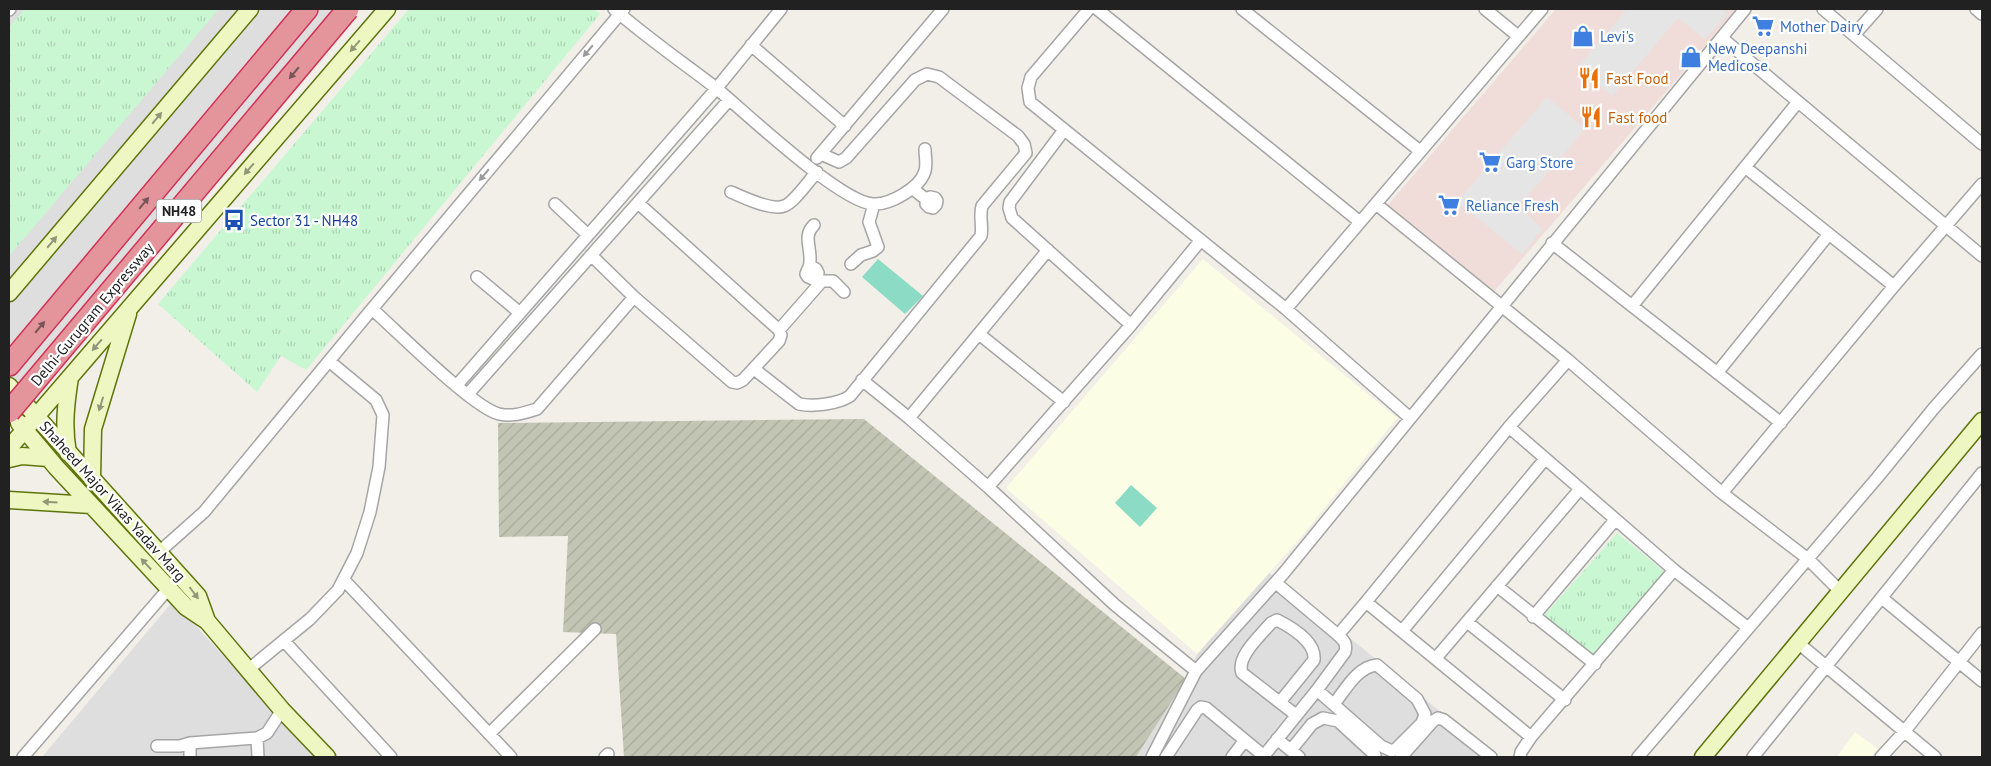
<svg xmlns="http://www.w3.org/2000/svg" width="1991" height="766" viewBox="0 0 1991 766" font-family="'PT Sans',sans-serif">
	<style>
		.residential { fill: #dfdede }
		.commercial { fill: #f0ddd9 }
		.education { fill: #fbfee5 }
		.construction { fill: url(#construction-furrows) }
		.park { fill: url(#park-tufts) }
		.pitch { fill: #8bdbc5 }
		.parking { fill: #e5e5e5 }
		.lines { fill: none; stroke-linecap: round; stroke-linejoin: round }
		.street-casing { stroke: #a5a5a5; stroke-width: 14 }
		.secondary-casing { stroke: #5d750b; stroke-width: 19 }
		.highway-casing { stroke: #d23256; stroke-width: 24 }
		.street { stroke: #fff; stroke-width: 11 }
		.secondary { stroke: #eef7c1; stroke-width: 16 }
		.highway { stroke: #e3959b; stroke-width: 21 }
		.highway-bridge-casing { stroke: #d23256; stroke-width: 24; stroke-linecap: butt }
		.highway-bridge { stroke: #e3959b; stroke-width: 21 }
		.oneway { fill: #929779 }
		.oneway2 { fill: #9b9b9b }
		.oneway3 { fill: #785558 }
		.labels { text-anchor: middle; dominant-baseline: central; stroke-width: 4.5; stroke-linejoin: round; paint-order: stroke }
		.shield { fill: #fff; stroke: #646464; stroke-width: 1 }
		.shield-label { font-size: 14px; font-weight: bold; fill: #212121 }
		.shop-label { font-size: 15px; fill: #366cbe; stroke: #fff; text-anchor: start }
		.food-label { font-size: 15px; fill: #c56008; stroke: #fff; text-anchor: start }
		.transit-label { font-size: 15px; fill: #164399; stroke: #fff; text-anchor: start }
		.street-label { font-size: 15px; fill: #212121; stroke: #fff }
	</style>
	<defs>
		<pattern id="construction-furrows" width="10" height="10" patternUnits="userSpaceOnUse" patternTransform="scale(1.25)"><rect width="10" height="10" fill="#c3c5b4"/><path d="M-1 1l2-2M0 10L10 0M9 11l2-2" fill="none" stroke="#a7a99a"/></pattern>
		<pattern id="park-tufts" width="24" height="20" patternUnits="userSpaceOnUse" patternTransform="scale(1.25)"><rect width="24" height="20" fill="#c9f7d2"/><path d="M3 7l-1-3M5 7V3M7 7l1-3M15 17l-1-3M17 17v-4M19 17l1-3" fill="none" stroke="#acd3b4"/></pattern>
	</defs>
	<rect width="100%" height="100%" fill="#f1efe8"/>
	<path class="residential" d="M9,9h349l-349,388z
		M1269,573l97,78 130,106h-360l50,-78 11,-25z
		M173,601l143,156h-274z"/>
	<path class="commercial" d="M1556,9h181l-246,286 -104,-89z"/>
	<path class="education" d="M1203,259l194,159 -96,119 -104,117 -191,-166z
		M1855,732l23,17 -7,8h-34z"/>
	<path class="construction" d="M864,419l322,260 -50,78h-512l-8,-123 -53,-2 5,-96 -69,1 -1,-114z"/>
	<path class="park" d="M25,9h194l-210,247v-229z
		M409,9h185l6,5 -294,356 -25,-14 -24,36 -99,-88z
		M1617,533l48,39 -72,85 -50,-40z"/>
	<path class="pitch" d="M878,259l45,37 -18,18 -43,-37z
		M1131,485l26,23 -17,19 -25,-24z"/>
	<path class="parking" d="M1627,9h94l7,5 -23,25 -27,-21 -66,78 -34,-29z
		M1547,97l38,32 -66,77 23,23 -20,25 -65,-52z"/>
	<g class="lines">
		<g class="street-casing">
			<path id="street" d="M614,9c32,28 68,53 102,79 30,25 124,114 157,116 17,1 47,-16 52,-33 2,-7 0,-15 0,-22
				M1089,9l-58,68 -3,11 2,14 256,207 124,109
				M1097,9l263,213
				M1242,9l178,142
				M1485,9l33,27
				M1823,9l159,135
				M1976,9l6,5
				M9,10l1,-1
				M1854,35l23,-26
				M1722,38l260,218
				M751,45l94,81
				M1064,130l-54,72 -1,6 3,10 119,107
				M817,158l126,-149
				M1745,167l149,119
				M913,189l14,11 -1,4 3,3 4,1 3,-3 1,-4 -2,-3 -5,-1 -3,3
				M731,192c11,5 41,19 53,14 10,-3 25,-26 33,-34
				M555,204l33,31
				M1376,204l192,156 154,133 86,66 32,32
				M1552,243l229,180
				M591,255l43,42 98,85 5,1 6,-3 36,-39 2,-6 -2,-5 -141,-127
				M851,264l10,-9 12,-4 5,-4 -9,-25 5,-18
				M809,268c5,-17 -8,-31 5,-43
				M477,277l43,36
				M816,277l2,-4 -2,-4 -4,-2 -4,2 -2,5 2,3 5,2 3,-2 6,4
				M1632,306l166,-204
				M372,309c24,21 101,99 127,105 14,3 25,-1 38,-5l97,-112
				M1286,309l256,-300
				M779,330l43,-49h11l11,11
				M979,334l85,68
				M754,369l45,35c14,3 39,0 51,-8l131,-160c2,-10 -2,-20 1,-30l44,-53 -2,-9 -6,-8 -79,-59 -12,-3 -12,6 -69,78 -7,4 -18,-8
				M1717,373l112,-139
				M862,380l47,38 79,69 127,118 81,66
				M457,385l259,-296 65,-80
				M468,394l261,-294
				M909,418l139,-168
				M1509,427l165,143 73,57
				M988,487l143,-162 70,-85
				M1722,493l172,-207 88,-102
				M158,553l46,-41 168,-203 252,-300
				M344,580l167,177
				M1497,586l98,78
				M1882,598l100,83
				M1366,602l165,135
				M1533,617l82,-97
				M1467,622l98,78
				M1402,631l143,-172
				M1338,635l28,-33 143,-175 59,-67
				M284,641l107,116
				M1797,642l138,115
				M1436,658l144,-169
				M249,669l61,-50 28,-29 19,-37 13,-41 9,-45 4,-52 -7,-15 -47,-39
				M1317,690l64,56 11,5 5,-3 25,-25 3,-9 -8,-15 -40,-34c-20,2 -31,24 -43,39
				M1280,702l34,-42c2,-18 -23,-33 -37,-40l-6,3c-11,13 -35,34 -29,50l54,42
				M489,734l106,-105
				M257,738l1,19
				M1277,739l22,18
				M190,743v14
				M157,746h23l10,-3 67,-5 10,-5 15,-23
				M1291,750l21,-26 11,-6 15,3 37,34
				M23,757l146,-169
				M605,757l3,-3
				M1152,757l44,-86 87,-97 462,-565
				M1166,757l31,-47 4,-3 5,1 58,48
				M1232,757l13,-17
				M1263,757l54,-67 28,-38c2,-9 -1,-11 -7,-17l-62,-52
				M1401,757l32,-36 5,-3 6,2 47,37
				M1520,757l1,-5 10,-15 143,-167
				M1638,757l239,-279 57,-70 48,-54
				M1753,757l229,-284
				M1881,757l23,-25 78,-99"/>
		</g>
		<g class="secondary-casing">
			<path id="secondary" d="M9,293l241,-284
				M9,386l189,210 9,25
				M19,423l37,44 130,140 21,14 75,89 45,47
				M9,448l378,-439
				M68,453c-5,-26 -2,-50 2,-76
				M9,459l13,-3 26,2
				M92,479l1,-50 35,-115
				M9,500l82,5
				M1703,757l279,-336"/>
		</g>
		<g class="highway-casing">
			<path id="highway" d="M9,365l298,-356"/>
		</g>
		<use href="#street" class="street"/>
		<use href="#secondary" class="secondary"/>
		<use href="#highway" class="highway"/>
		<g class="highway-bridge-casing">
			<path id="highway-bridge" d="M9,412l339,-403"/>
		</g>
		<use href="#highway-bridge" class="highway-bridge"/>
	</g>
	<defs><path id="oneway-solid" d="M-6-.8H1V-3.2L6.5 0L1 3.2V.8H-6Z" transform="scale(1.25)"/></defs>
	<g class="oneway">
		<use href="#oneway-solid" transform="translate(355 46) rotate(131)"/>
		<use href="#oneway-solid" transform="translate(157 118) rotate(-50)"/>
		<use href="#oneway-solid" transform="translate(249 169) rotate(131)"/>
		<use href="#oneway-solid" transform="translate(52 242) rotate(-50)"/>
		<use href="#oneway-solid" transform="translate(97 345) rotate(131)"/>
		<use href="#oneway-solid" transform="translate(101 404) rotate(107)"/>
		<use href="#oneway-solid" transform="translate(50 502) rotate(-176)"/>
		<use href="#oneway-solid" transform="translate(146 564) rotate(-133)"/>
		<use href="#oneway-solid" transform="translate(194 593) rotate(53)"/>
	</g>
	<g class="oneway2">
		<use href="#oneway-solid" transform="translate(588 51) rotate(130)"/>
		<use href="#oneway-solid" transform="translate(484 175) rotate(130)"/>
	</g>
	<g class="oneway3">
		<use href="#oneway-solid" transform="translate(294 73) rotate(130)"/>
		<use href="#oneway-solid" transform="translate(144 203) rotate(-50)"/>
		<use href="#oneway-solid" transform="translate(40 327) rotate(-50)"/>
	</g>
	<defs>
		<g id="supermarket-bare" transform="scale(1.725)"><path d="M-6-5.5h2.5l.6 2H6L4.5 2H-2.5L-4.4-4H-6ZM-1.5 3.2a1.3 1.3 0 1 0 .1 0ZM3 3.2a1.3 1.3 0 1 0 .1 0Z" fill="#3f7fe0" stroke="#fff" stroke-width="2.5" paint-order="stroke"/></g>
		<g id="shop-bare" transform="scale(1.725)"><path d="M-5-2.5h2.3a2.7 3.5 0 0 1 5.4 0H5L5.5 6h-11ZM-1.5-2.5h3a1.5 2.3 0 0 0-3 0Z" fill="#3f7fe0" stroke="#fff" stroke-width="2.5" paint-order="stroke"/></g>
		<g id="restaurant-bare" transform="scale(1.725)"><path d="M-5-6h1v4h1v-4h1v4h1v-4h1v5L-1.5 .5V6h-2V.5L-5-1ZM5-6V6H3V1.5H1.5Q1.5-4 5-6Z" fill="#e8710a" stroke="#fff" stroke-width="2.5" paint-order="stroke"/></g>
		<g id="bus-bare" transform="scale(1.725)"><path d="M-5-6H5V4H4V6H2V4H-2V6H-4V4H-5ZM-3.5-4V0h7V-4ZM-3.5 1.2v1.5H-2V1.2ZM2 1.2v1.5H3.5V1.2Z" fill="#1a4fb4" stroke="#fff" stroke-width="2.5" paint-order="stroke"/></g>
	</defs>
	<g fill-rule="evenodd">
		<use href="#supermarket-bare" x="1763" y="26"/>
		<use href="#shop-bare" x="1583" y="36"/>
		<use href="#shop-bare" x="1691" y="57"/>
		<use href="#restaurant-bare" x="1589" y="78"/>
		<use href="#restaurant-bare" x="1591" y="117"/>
		<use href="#supermarket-bare" x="1490" y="162"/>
		<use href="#supermarket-bare" x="1449" y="205"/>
		<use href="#bus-bare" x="234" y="220"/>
	</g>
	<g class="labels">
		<rect class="shield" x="156.5" y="199.5" width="45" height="23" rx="4"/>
		<g class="shield-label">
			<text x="179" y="211">NH48</text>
		</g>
		<g class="shop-label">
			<text x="1780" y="26">Mother Dairy</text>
			<text x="1600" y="36">Levi's</text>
			<text x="1708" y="48">New Deepanshi<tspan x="1708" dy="17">Medicose</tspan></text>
			<text x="1506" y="162">Garg Store</text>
			<text x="1466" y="205">Reliance Fresh</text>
		</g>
		<g class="food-label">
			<text x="1606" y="78">Fast Food</text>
			<text x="1608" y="117">Fast food</text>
		</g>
		<g class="transit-label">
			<text x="250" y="220">Sector 31 - NH48</text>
		</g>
		<g class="street-label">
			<text transform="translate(92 314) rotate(-50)">Delhi-Gurugram Expressway</text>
			<text transform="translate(113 501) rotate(48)">Shaheed Major Vikas Yadav Marg</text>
		</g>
	</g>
	<rect width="1991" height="766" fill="none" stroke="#212121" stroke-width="20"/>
</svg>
